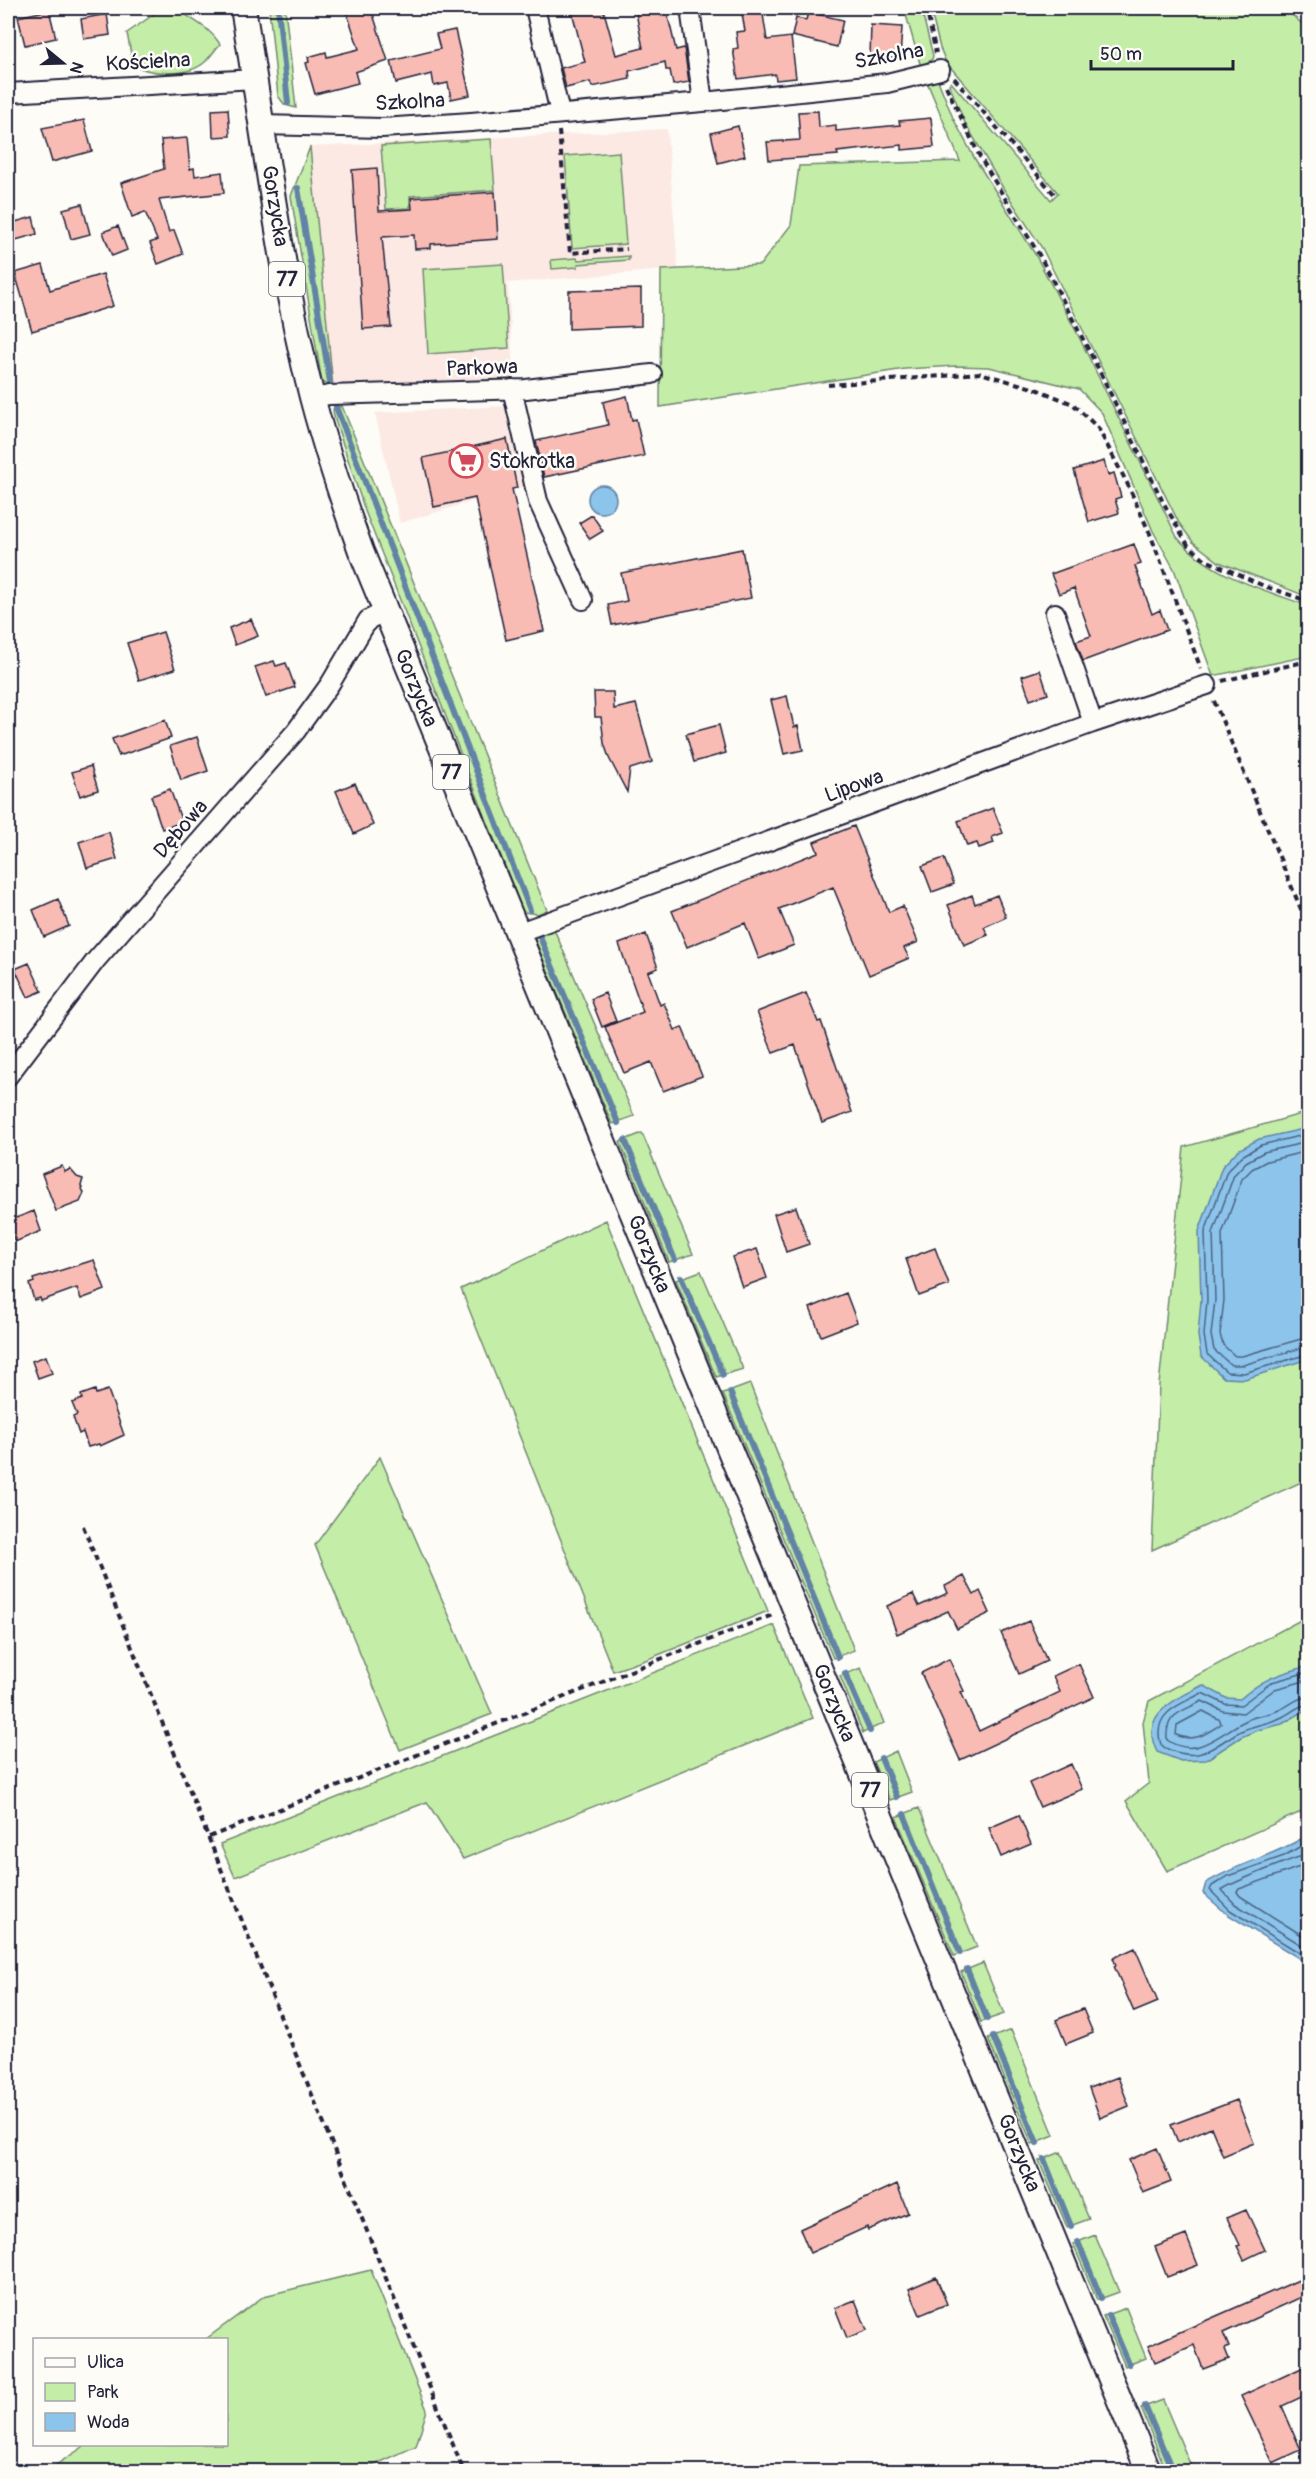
<svg xmlns="http://www.w3.org/2000/svg" width="1316" height="2479" viewBox="0 0 1316 2479" font-family="Pangolin,sans-serif">
	<style>
		.built { fill: #fce9e3 }
		.green { fill: #c4eda8; stroke: #738872; stroke-width: 1.5 }
		.water { fill: #8cc4eb; stroke: #6283a5; stroke-width: 1.5 }
		.lines { fill: none; stroke-linecap: round; stroke-linejoin: round }
		.shore { stroke: #4c6381; stroke-width: 1.5 }
		.stream { stroke: #6283a5; stroke-width: 6 }
		.building { fill: #f8bcb5; stroke: #22223b; stroke-width: 1.5 }
		.minor-casing { stroke: #22223b; stroke-width: 22 }
		.major-casing { stroke: #22223b; stroke-width: 28 }
		.path { stroke: #22223b; stroke-width: 4; stroke-dasharray: 6 4.5; stroke-linecap: butt }
		.minor { stroke: #fdfcf7; stroke-width: 18 }
		.major { stroke: #fdfcf7; stroke-width: 24 }
		.labels { text-anchor: middle; dominant-baseline: central; stroke-width: 5; stroke-linejoin: round; paint-order: stroke }
		.shield { fill: #fdfcf7; stroke: #646373; stroke-width: 1.5 }
		.shield-label { font-size: 20px; font-weight: bold; fill: #22223b }
		.street-label { font-size: 21px; fill: #22223b; stroke: #fdfcf7 }
		.poi-label { font-size: 21px; fill: #22223b; stroke: #fdfcf7; text-anchor: start }
	</style>
	<rect width="100%" height="100%" fill="#fdfcf7"/>
	<filter id="ink" filterUnits="userSpaceOnUse"><feTurbulence type="fractalNoise" baseFrequency=".0167" numOctaves="2"/><feDisplacementMap in="SourceGraphic" scale="12" xChannelSelector="R" yChannelSelector="G"/><feConvolveMatrix kernelMatrix="1 2 1 2 8 2 1 2 1" color-interpolation-filters="sRGB"/></filter>
	<g filter="url(#ink)">
		<path class="built" d="M667,129l11,140 -170,14 6,98 -181,6 -23,-240z
			M506,406l19,80 -125,37 -25,-110z"/>
		<path class="green" d="M163,8h15c14,14 30,17 42,36 -5,6 -10,13 -15,18 -18,16 -56,12 -75,2l2,-5 -5,-26z
			M269,8h16l11,100 -11,-3 -7,-9z
			M904,8h17l12,48 -1,3 -11,8z
			M930,8h354l24,21v568l-89,-35 -26,-20 -14,-19 -137,-275 -39,-60 -39,-67 -15,-37 2,-2 100,118 7,-7 -112,-131 -6,-14z
			M930,76l8,4 15,38 22,41 60,95 42,79 100,204c33,39 85,52 131,69v50l-95,20 -39,-107 -21,-38 -51,-118 -23,-24 -90,-22 -33,-1 -51,3 -245,38 1,-137 99,-5 31,-40 8,-59 161,-5 -35,-84z
			M491,139l4,51 -85,6v12l-24,1 -5,-63z
			M310,147l23,240 -11,-5 -31,-186z
			M619,152l7,92 -54,4 -7,-92z
			M629,256v4l-51,4v3l-26,2 -1,-9 26,-2 1,2z
			M503,264l6,84 -81,6 -5,-85z
			M342,406l205,504 -9,4 -15,-2 -158,-401 -31,-94 -1,-8z
			M554,929l80,187 -22,8 -78,-187z
			M1308,1112v367l-156,71 7,-165 25,-238z
			M642,1133l51,121 -24,8 -49,-120z
			M606,1220l162,391 -120,48 -35,12 -152,-382z
			M701,1271l42,98 -27,8 -40,-97z
			M750,1384l104,266 -21,8 -110,-264z
			M380,1457l112,257 -92,36 -85,-205z
			M1308,1616v193l-141,62 -41,-70 23,-18 -6,-61 6,-21z
			M774,1625l39,93 -350,141 -36,-57 -192,75 -15,-33z
			M861,1668l23,55 -21,10 -23,-57z
			M896,1751l16,41 -22,8 -17,-38z
			M919,1808l58,139 -23,9 -58,-139z
			M983,1963l21,51 -23,8 -20,-50z
			M1011,2030l43,105 -22,9 -44,-105z
			M1061,2152l28,67 -22,8 -28,-66z
			M1095,2235l24,57 -22,8 -24,-56z
			M371,2270l56,140 -11,36 -55,25h-314l39,-26 140,-1v-104l-20,-1 58,-43z
			M1126,2308l20,50 -21,8 -22,-50z
			M1163,2400l30,71h-27l-25,-63z"/>
		<path class="water" d="M588 499a14 14 0 1 1 28 0a14 14 0 1 1-28 0Z
			M1308,1128v231l-63,20 -21,-1 -23,-22 -3,-21 3,-35 -2,-69 23,-64 16,-17 21,-11z
			M1308,1666v43l-26,15 -24,6 -17,7 -35,23 -25,1 -24,-9c-19,-39 19,-52 46,-67l23,13 14,1c25,-22 37,-24 68,-33z
			M1301,1839l7,3v122l-81,-50 -24,-21 3,-10c30,-19 64,-26 95,-44z"/>
		<g class="lines">
			<path class="shore" d="M1308,1134l-47,11 -19,11 -15,15 -22,61 2,68 -3,35 3,19 20,18 17,1 64,-19
				M1308,1142l-44,10 -18,10 -12,13 -21,58 2,67 -4,35 3,15 17,15h12l65,-19
				M1308,1151l-41,10 -15,8 -10,10 -20,55 2,66 -4,34 3,11 12,11h7l66,-19
				M1308,1672l-36,10 -31,23 -16,-1 -23,-11c-18,10 -44,17 -43,41 1,10 1,12 11,16 34,13 43,-5 71,-19 13,-6 26,-7 39,-13 10,-4 18,-13 28,-14
				M1308,1680l-33,9 -32,24 -20,-2 -21,-10c-20,11 -37,12 -35,39 31,21 53,-8 80,-20 10,-5 22,-5 32,-10 10,-4 18,-13 29,-13
				M1203,1711l17,9 1,4c-15,10 -27,19 -45,11l1,-10z
				M1308,1847l-7,-1 -17,10 -56,20 -16,10 -2,4 20,20 78,48
				M1308,1855c-6,-1 -82,30 -86,35l13,14 73,45
				M1308,1864l-69,25 -2,3 3,4 68,43"/>
			<path class="stream" d="M278,8l10,95
				M298,188l32,194
				M336,407l194,503
				M540,937l78,186
				M625,1140l50,120
				M681,1277l42,98
				M730,1392l108,265
				M845,1673l25,58
				M881,1758l16,39
				M904,1814l56,139
				M967,1969l20,50
				M993,2037l44,106
				M1044,2159l27,67
				M1078,2242l23,56
				M1108,2315l21,49
				M1145,2406l28,66"/>
		</g>
		<path class="building" d="M366,8h5l17,53 -33,11 3,11 -43,11 -9,-31 3,-1 -1,-5 18,-5 1,5 32,-8 -12,-36z
			M571,8h32l13,47 27,-7 -8,-40h31l10,42 8,-2 5,34 -16,3 -3,-15h-4l-1,-8 -36,9 1,8 -38,8 -2,-5 -24,6 -5,-20 24,-6z
			M741,8h21l5,32 24,-3 5,41 -20,2 -1,-6 -37,5 -5,-30 5,-1 -2,-16 9,-1z
			M49,10l7,28 -31,7 -7,-28z
			M808,12l35,8 -6,27 -45,-11 4,-18 10,2z
			M107,14l3,21 -26,4 -3,-20z
			M871,25l31,2 -2,31 -30,-1z
			M455,30l15,65 -19,4 -3,-16 -14,3 -2,-12 -36,9 -5,-22 49,-12 -4,-15z
			M228,109l2,27 -17,1 -1,-27z
			M818,111l1,16 17,-2v6l64,-6 -1,-4 32,-3 3,29 -32,3v-5l-65,7 1,3 -69,5 -2,-18 33,-2 -2,-28z
			M84,120l8,31 -40,11 -10,-34z
			M738,126l7,30 -27,7 -7,-30z
			M187,138l3,31 4,-1 1,8 27,-4 2,21 -65,7 10,32 5,-2 9,24 -25,10 -8,-21 7,-3 -12,-28 -13,5 -11,-34 43,-14 -3,-29z
			M377,168l2,43 33,-2 -1,-11 84,-6 3,47 -67,5v4l-16,1 -1,-14 -32,2 9,90 -28,2 -11,-159z
			M82,204l8,30 -19,5 -8,-30z
			M33,217l4,17 -25,7 -4,-17z
			M118,226l9,24 -15,6 -9,-24z
			M43,265l7,25 53,-16 10,32 -81,25 -17,-58z
			M641,289v37l-72,3v-38z
			M627,396l5,24 4,-1 8,37 -100,21 -8,-36 72,-16 -5,-23z
			M507,439l10,49 -5,1 32,142 -38,9 -31,-142 -41,9 -11,-49z
			M1104,461l4,14 6,-2 7,24 -6,2 4,14 -30,9 -15,-52z
			M592,515l11,16 -13,8 -11,-16z
			M1134,544l7,20 -6,2 17,48 8,-4 7,20 -84,31 -7,-20 15,-5 -17,-48 -15,6 -8,-20z
			M742,549l9,49 -139,27 -4,-20 19,-4 -6,-28z
			M251,619l7,17 -23,9 -6,-17z
			M163,632l12,37 -36,11 -12,-37z
			M274,661l2,5 10,-3 9,24 -29,10 -11,-30z
			M1040,670l8,24 -18,6 -8,-24z
			M594,692h19l1,17 22,-5 16,58 -22,7 -3,23 -18,-34 -5,-15 -3,-26h-6z
			M787,696l7,31 4,-1 5,24 -19,4 -13,-54z
			M165,720l6,18 -52,18 -7,-17z
			M719,725l7,28 -32,9 -8,-28z
			M197,737l11,34 -27,9 -11,-34z
			M91,766l7,24 -18,6 -8,-24z
			M355,783l18,42 -19,9 -18,-43z
			M170,789l12,33 -20,7 -11,-33z
			M993,808l10,25 -11,4 2,6 -15,5 -2,-5 -10,3 -9,-25z
			M854,826l35,86 14,-6 15,36 -14,6 5,10 -40,17 -36,-88 -54,22 15,36 -35,14 -14,-36 -58,24 -15,-36 146,-59 -4,-10z
			M109,832l8,27 -30,9 -8,-26z
			M944,858l10,26 -22,8 -10,-26z
			M972,895l3,9 22,-9 9,22 -22,10 4,8 -24,10 -16,-40z
			M58,899l11,27 -25,11 -11,-27z
			M646,934l12,34 -10,4 12,33 4,-2 11,27 7,-3 20,49 -39,15 -12,-29 -27,11 -19,-46 38,-15 -24,-68z
			M29,963l13,28 -14,6 -13,-28z
			M605,993l11,28 -14,6 -11,-28z
			M806,993l12,29 3,-1 31,91 -30,11 -27,-78 -22,8 -16,-41z
			M62,1166l3,6 5,-3 7,8 6,2 -2,7 3,7 -4,9 -24,9 -14,-37z
			M796,1207l13,37 -23,8 -12,-38z
			M34,1211l7,20 -26,11 -7,-21z
			M935,1248l14,37 -30,11 -13,-37z
			M757,1249l10,29 -25,9 -10,-30z
			M94,1260l11,30 -24,9 -4,-11 -36,13 -1,-3 -6,2 -5,-16 5,-2 -1,-3z
			M846,1293l11,29 -36,14 -11,-28z
			M46,1356l6,17 -14,5 -6,-17z
			M95,1390l1,4 12,-4 16,45 -24,11 -1,-2 -11,3 -5,-15 -4,2 -6,-17 4,-2 -5,-12 10,-4 -1,-4z
			M964,1576l10,19 6,-4 10,22 -33,16 -9,-18 -51,23 -10,-28 26,-12 6,12 29,-13 -3,-7z
			M1029,1621l18,40 -28,13 -18,-41z
			M949,1659l15,32 -3,1 18,39 81,-39 -7,-16 26,-12 15,33 -134,63 -39,-87z
			M1071,1764l11,25 -42,18 -11,-24z
			M1019,1815l12,29 -30,13 -12,-29z
			M1135,1948l23,54 -24,10 -20,-46 2,-1 -3,-7z
			M1083,2009l10,24 -27,11 -10,-24z
			M1118,2077l11,29 -29,12 -11,-30z
			M1237,2100l17,43 -31,13 -12,-29 -33,15 -7,-17z
			M1157,2148l14,34 -28,11 -14,-33z
			M897,2184l11,29 -40,17 -1,-3 -57,26 -10,-24z
			M1246,2210l19,40 -21,10 -7,-14 3,-1 -13,-27z
			M1186,2235l12,30 -31,12 -12,-30z
			M1308,2276v18l-85,39 6,14 -4,2 4,10 -26,10 -9,-24 -39,17 -7,-16z
			M936,2277l11,27 -27,11 -11,-26z
			M855,2300l12,30 -20,8 -12,-30z
			M1308,2365v29l-26,12 19,44 -28,13 -32,-67z"/>
		<g class="lines">
			<g class="minor-casing">
				<path id="minor" d="M535,8l25,105
					M690,8l13,94
					M8,93l247,-14
					M262,125l120,3 89,-6 232,-20 184,-19 53,-13
					M512,389l26,112 45,99
					M313,398l16,-3 197,-6 126,-15
					M1055,613l38,110
					M517,933l576,-210 114,-38
					M8,1076l88,-116 200,-229 34,-47 38,-64 17,-9"/>
			</g>
			<g class="major-casing">
				<path id="major" d="M243,8c20,118 34,238 61,356 14,63 35,126 57,187l788,1921"/>
			</g>
			<path class="path" d="M926,8l10,45
				M954,78l101,117
				M946,86l34,71 61,101 57,110 65,134 25,43 18,15 58,26 44,15
				M559,131l11,122 57,-4
				M828,385l152,-12 56,16 37,15 25,24 29,55 24,53 50,133
				M1222,681l86,-20
				M1214,701l94,225
				M83,1526l381,946
				M209,1837l566,-223"/>
			<use href="#minor" class="minor"/>
			<use href="#major" class="major"/>
		</g>
	</g>
	<defs>
		<g id="supermarket-ring" transform="scale(1.725)"><circle r="9.5" fill="#fdfcf7" stroke="#d1495b" stroke-width="1.5"/><path d="M-6-5.5h2.5l.6 2H6L4.5 2H-2.5L-4.4-4H-6ZM-1.5 3.2a1.3 1.3 0 1 0 .1 0ZM3 3.2a1.3 1.3 0 1 0 .1 0Z" fill="#d1495b"/></g>
	</defs>
	<g fill-rule="evenodd">
		<use href="#supermarket-ring" x="466" y="461"/>
	</g>
	<g class="labels">
		<g class="shield">
			<rect x="269" y="262" width="36" height="34" rx="4.5"/>
			<rect x="433" y="755" width="36" height="34" rx="4.5"/>
			<rect x="852" y="1773" width="36" height="34" rx="4.5"/>
		</g>
		<g class="shield-label">
			<text x="287" y="279">77</text>
			<text x="451" y="772">77</text>
			<text x="870" y="1790">77</text>
		</g>
		<g class="street-label">
			<text transform="translate(889 56) rotate(-10)">Szkolna</text>
			<text transform="translate(148 62) rotate(-3)">Kościelna</text>
			<text transform="translate(410 102) rotate(-3)">Szkolna</text>
			<text transform="translate(275 206) rotate(81)">Gorzycka</text>
			<text transform="translate(482 368) rotate(-2)">Parkowa</text>
			<text transform="translate(416 688) rotate(68)">Gorzycka</text>
			<text transform="translate(854 786) rotate(-20)">Lipowa</text>
			<text transform="translate(181 829) rotate(-49)">Dębowa</text>
			<text transform="translate(649 1254) rotate(68)">Gorzycka</text>
			<text transform="translate(834 1703) rotate(68)">Gorzycka</text>
			<text transform="translate(1019 2153) rotate(68)">Gorzycka</text>
		</g>
		<g class="poi-label">
			<text x="489" y="461">Stokrotka</text>
		</g>
	</g>
	<rect width="1316" height="2479" fill="none" stroke="#fdfcf7" stroke-width="30"/>
	<rect x="15" y="15" width="1286" height="2449" fill="none" stroke="#22223b" stroke-width="2" filter="url(#ink)"/>
	<rect x="33" y="2338" width="195" height="108" fill="#fdfcf7" stroke="#a5a5ac" stroke-width="1.5"/>
	<rect x="45" y="2358" width="30" height="9" fill="#fdfcf7" stroke="#a5a5ac" stroke-width="1.5"/>
	<text x="87" y="2368" font-size="18" fill="#22223b">Ulica</text>
	<rect x="45" y="2383" width="30" height="18" fill="#c4eda8" stroke="#a5a5ac" stroke-width="1.5"/>
	<text x="87" y="2398" font-size="18" fill="#22223b">Park</text>
	<rect x="45" y="2413" width="30" height="18" fill="#8cc4eb" stroke="#a5a5ac" stroke-width="1.5"/>
	<text x="87" y="2428" font-size="18" fill="#22223b">Woda</text>
	<g transform="translate(63 63) rotate(109)" stroke="#fdfcf7" stroke-width="4.5" paint-order="stroke">
	<path d="M0-4.5L10 22L0 15L-10 22Z" fill="#22223b"/>
	<text y="-9" font-size="16" font-weight="bold" text-anchor="middle" fill="#22223b">N</text>
	</g>
	<path d="M1091 60v9h142v-9" fill="none" stroke="#22223b" stroke-width="3"/>
	<text x="1100" y="60" font-size="18" fill="#22223b" stroke="#fdfcf7" stroke-width="4.5" paint-order="stroke">50 m</text>
</svg>
